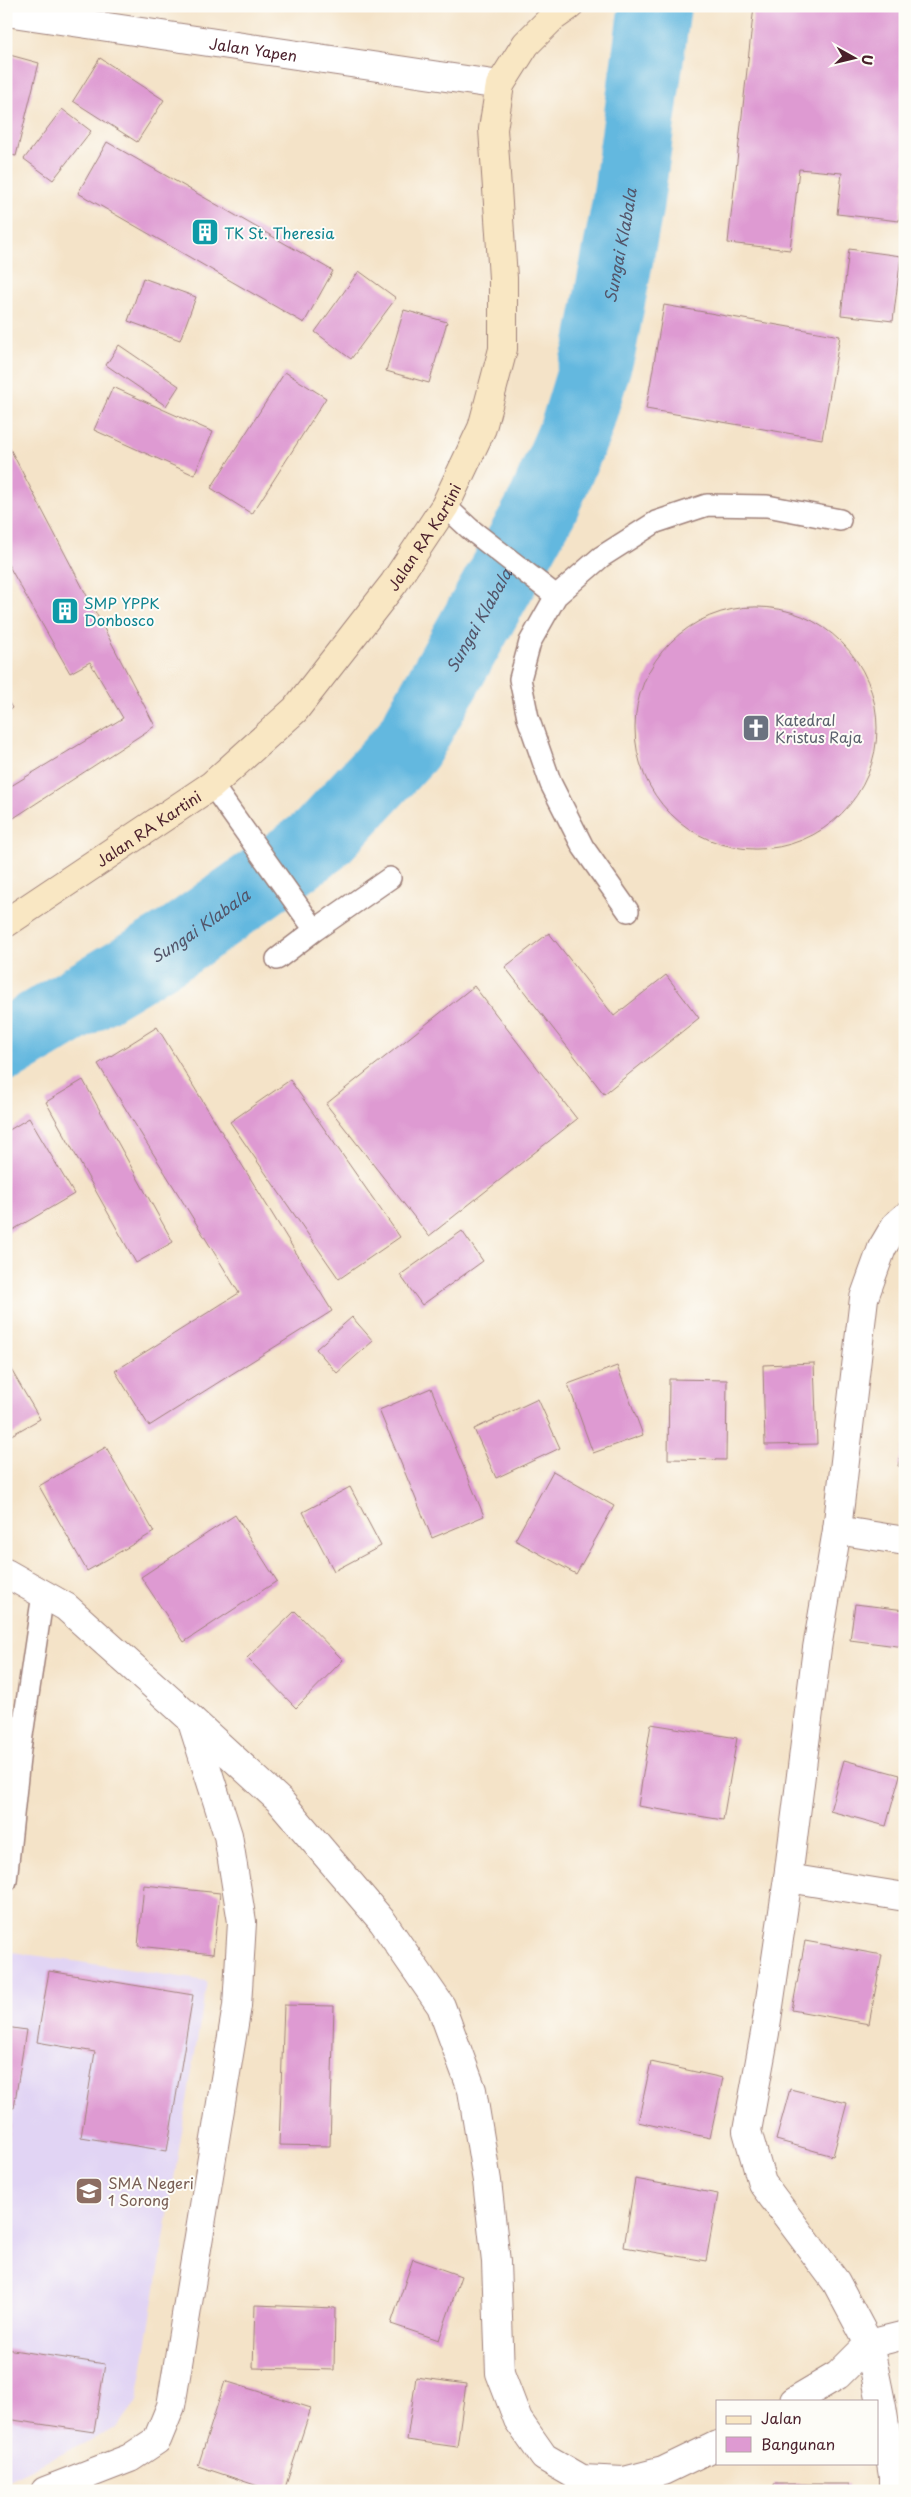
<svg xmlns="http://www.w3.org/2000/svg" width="911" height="2497" viewBox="0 0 911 2497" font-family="'Playpen Sans',sans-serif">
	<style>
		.built { fill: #e1d4f4 }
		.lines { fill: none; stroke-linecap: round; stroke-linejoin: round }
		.river { stroke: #63b8df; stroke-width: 72 }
		.building { fill: #de9ad2 }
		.lane-casing { stroke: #9f817a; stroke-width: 24 }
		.street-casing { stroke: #9f817a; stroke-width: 30 }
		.secondary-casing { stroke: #9f817a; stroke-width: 30 }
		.lane { stroke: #fff; stroke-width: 21 }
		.street { stroke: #fff; stroke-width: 28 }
		.secondary { stroke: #f9e7c3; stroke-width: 28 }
		.labels { text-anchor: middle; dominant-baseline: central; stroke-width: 4; stroke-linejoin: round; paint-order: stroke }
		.street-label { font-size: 15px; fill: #4a1f2b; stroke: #fdfcf7 }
		.culture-label { font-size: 15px; fill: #0d838f; stroke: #fdfcf7; text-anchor: start }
		.worship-label { font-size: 15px; fill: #5b616d; stroke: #fdfcf7; text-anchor: start }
		.education-label { font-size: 15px; fill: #785e54; stroke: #fdfcf7; text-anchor: start }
		.water-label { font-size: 16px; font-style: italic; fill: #53556a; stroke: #fdfcf7 }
	</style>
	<rect width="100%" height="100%" fill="#fdfcf7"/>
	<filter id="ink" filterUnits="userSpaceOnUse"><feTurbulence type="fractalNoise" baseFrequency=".02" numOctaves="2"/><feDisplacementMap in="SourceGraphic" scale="10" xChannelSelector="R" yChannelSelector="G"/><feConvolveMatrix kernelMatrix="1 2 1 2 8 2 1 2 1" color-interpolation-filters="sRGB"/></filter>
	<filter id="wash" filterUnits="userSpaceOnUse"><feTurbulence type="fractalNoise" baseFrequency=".0096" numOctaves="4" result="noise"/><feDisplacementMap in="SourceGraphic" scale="20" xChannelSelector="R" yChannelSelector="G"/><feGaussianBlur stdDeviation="1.12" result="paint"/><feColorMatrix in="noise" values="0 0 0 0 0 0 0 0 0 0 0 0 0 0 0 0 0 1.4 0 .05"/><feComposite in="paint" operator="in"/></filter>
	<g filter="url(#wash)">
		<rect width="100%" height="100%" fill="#f4e3c8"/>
		<path class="built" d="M6,1951l201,30 -70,420 -19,26 -112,54z"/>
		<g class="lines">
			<path class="river" id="s1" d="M6,1045l172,-103 142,-102 87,-94 135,-239 34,-79 24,-79 27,-141 28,-202"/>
		</g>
		<g id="blocks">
			<path class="building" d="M754,6h80l29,4v-4h42v168l-6,47 -62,-7 5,-41 -43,-4 -9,81 -62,-7z
				M6,54l33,9 -23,93 -10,-2z
				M100,58l64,42 -27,42 -64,-41z
				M62,109l29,22 -38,49 -29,-21z
				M107,142l226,129 -29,52 -226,-130z
				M849,249l52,7 -8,65 -52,-6z
				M359,271l37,27 -45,61 -36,-27z
				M143,278l53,19 -16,43 -52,-19z
				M664,305l176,31 -18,103 -176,-30z
				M404,310l43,12 -18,61 -43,-12z
				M119,345l60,41 -13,20 -60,-41z
				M285,372l41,26 -74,116 -41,-26z
				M113,387l100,45 -19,43 -100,-45z
				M6,441l149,285 -149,97v-34l117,-71 -33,-56 -20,11 -64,-112z
				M635 728a121 121 0 1 1 242 0a121 121 0 1 1-242 0Z
				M6,698l6,10 -6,4z
				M549,933l65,83 52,-41 33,43 -95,76 -99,-127z
				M474,986l103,133 -148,117 -103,-132z
				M157,1027l175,284 -183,115 -34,-55 124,-78 -141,-229z
				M83,1080l90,162 -37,21 -90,-161z
				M290,1080l110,157 -61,42 -109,-157z
				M29,1118l45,76 -68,40v-102z
				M462,1231l21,30 -61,44 -22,-30z
				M352,1317l21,24 -36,32 -21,-24z
				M6,1361l34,58 -34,19z
				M814,1363l3,81 -52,1 -2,-80z
				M617,1366l26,69 -50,18 -25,-69z
				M669,1379l58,1 -1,80 -58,-1z
				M431,1388l53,128 -52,22 -53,-128z
				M538,1399l22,49 -64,30 -22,-49z
				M904,1443h1v25l-7,-2z
				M106,1447l48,85 -67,39 -48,-85z
				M553,1471l61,35 -38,68 -61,-34z
				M350,1487l31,59 -47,25 -31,-59z
				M235,1515l42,66 -93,61 -43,-65z
				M855,1604l50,6v37l-55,-7z
				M295,1611l48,49 -47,48 -49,-50z
				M651,1724l86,14 -14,82 -85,-14z
				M844,1760l56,15 -14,51 -56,-15z
				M144,1885l76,8 -7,61 -75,-8z
				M805,1941l77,14 -13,69 -77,-14z
				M49,1971l144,24 -26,156 -86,-14 14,-85 -58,-10z
				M284,2005l50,1 -4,140 -51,-1z
				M6,2027l20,3 -12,78 -8,-1z
				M651,2062l72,16 -13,60 -72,-16z
				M790,2089l57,14 -14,53 -57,-16z
				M6,2123l5,1 -4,24h-1z
				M635,2179l83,15 -12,67 -82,-14z
				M413,2259l48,17 -22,64 -48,-16z
				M255,2305l80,3 -1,62 -81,-2z
				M6,2349l99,15 -11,68 -88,-13z
				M416,2377l50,7 -9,63 -50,-7z
				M225,2381l86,27 -27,83h-11l-75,-25z
				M774,2484h75v7h-75z
				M691,2488l29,1v2h-29z"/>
		</g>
	</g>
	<g filter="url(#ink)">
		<use href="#blocks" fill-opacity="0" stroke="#9f817a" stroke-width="1"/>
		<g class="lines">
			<g class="lane-casing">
				<path id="lane" d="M445,506l25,23 86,67 -26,46 -10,37 8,39 23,66 32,63 45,64
					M556,596l45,-39 55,-35 51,-17 60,1 73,14
					M212,785l103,145 75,-52
					M277,959l38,-29
					M6,1881l14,-132 23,-155"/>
			</g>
			<g class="street-casing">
				<g id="street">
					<path id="s2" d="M6,12l494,73"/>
					<path d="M837,1530l68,11"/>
					<path d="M6,1573l60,34 125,112 37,116 14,87 -5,84 -66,400 -14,34 -27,18 -85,33"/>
					<path d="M192,1720l88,81 103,121 58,84 31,84 15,91 9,81 4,111 18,47 26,37 38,22 42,2 39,-10 54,-26"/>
					<path d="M788,1878l117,19"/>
					<path d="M794,2401l44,-26 31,-31 36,-9"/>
					<path d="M893,2491v-15l-11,-69 -13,-63 -33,-62 -74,-99 -15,-52 18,-98 23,-155 29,-230 20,-118 27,-232 18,-50 13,-22 10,-9"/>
				</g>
			</g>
			<g class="secondary-casing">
				<g id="secondary">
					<path id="s3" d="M6,923l206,-138 83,-75 99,-127 51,-77 37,-78 21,-79v-71l-10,-149 7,-44 26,-41 26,-26 17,-12"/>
				</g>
			</g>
			<use href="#lane" class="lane"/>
			<use href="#street" class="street"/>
			<use href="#secondary" class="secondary"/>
		</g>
	</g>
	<defs>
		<g id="building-square" transform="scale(1.4375)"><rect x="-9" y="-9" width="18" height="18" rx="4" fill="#0f9aa8" stroke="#fdfcf7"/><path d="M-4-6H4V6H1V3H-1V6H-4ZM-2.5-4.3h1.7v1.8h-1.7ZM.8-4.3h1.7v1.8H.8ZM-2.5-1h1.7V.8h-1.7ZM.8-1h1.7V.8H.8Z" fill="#fff"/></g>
		<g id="church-square" transform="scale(1.4375)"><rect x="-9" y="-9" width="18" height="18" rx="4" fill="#6b7280" stroke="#fdfcf7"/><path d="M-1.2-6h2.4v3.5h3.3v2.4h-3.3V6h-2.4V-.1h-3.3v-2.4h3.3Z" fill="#fff"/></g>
		<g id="school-square" transform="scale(1.4375)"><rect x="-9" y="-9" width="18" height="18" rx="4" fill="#8d6e63" stroke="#fdfcf7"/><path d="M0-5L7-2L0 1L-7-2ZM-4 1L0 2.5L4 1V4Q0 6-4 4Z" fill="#fff"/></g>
	</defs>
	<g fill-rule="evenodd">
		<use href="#building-square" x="205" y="232"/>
		<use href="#building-square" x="65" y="611"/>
		<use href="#church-square" x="756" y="728"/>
		<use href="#school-square" x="89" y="2191"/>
	</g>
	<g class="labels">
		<g class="street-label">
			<text stroke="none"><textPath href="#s2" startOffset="250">Jalan Yapen</textPath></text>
			<text stroke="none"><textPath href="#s3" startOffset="576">Jalan RA Kartini</textPath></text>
			<text stroke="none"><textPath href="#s3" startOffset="171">Jalan RA Kartini</textPath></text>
		</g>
		<g class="culture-label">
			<text x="224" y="232">TK St. Theresia</text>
			<text x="84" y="602">SMP YPPK<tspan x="84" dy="17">Donbosco</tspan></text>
		</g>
		<g class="worship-label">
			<text x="775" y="719">Katedral<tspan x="775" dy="17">Kristus Raja</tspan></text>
		</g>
		<g class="education-label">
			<text x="108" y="2182">SMA Negeri<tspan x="108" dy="17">1 Sorong</tspan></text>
		</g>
		<g class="water-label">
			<text stroke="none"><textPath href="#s1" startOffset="1052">Sungai Klabala</textPath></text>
			<text stroke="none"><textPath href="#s1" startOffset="648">Sungai Klabala</textPath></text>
			<text stroke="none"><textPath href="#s1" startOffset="228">Sungai Klabala</textPath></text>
		</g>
	</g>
	<rect width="911" height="2497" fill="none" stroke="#fdfcf7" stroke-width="25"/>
	<rect x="716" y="2400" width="162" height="65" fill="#fdfcf7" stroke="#b5a4a5"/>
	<rect x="726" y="2416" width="25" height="8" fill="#f9e7c3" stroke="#b5a4a5"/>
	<text x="761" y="2424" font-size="15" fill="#4a1f2b">Jalan</text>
	<rect x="726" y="2437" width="25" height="15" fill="#de9ad2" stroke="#b5a4a5"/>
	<text x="761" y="2450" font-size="15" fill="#4a1f2b">Bangunan</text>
	<g transform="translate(854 58) rotate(98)" stroke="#fdfcf7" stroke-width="4" paint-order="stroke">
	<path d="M0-4L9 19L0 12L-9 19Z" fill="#4a1f2b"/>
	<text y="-8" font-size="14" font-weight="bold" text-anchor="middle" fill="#4a1f2b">U</text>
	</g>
</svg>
